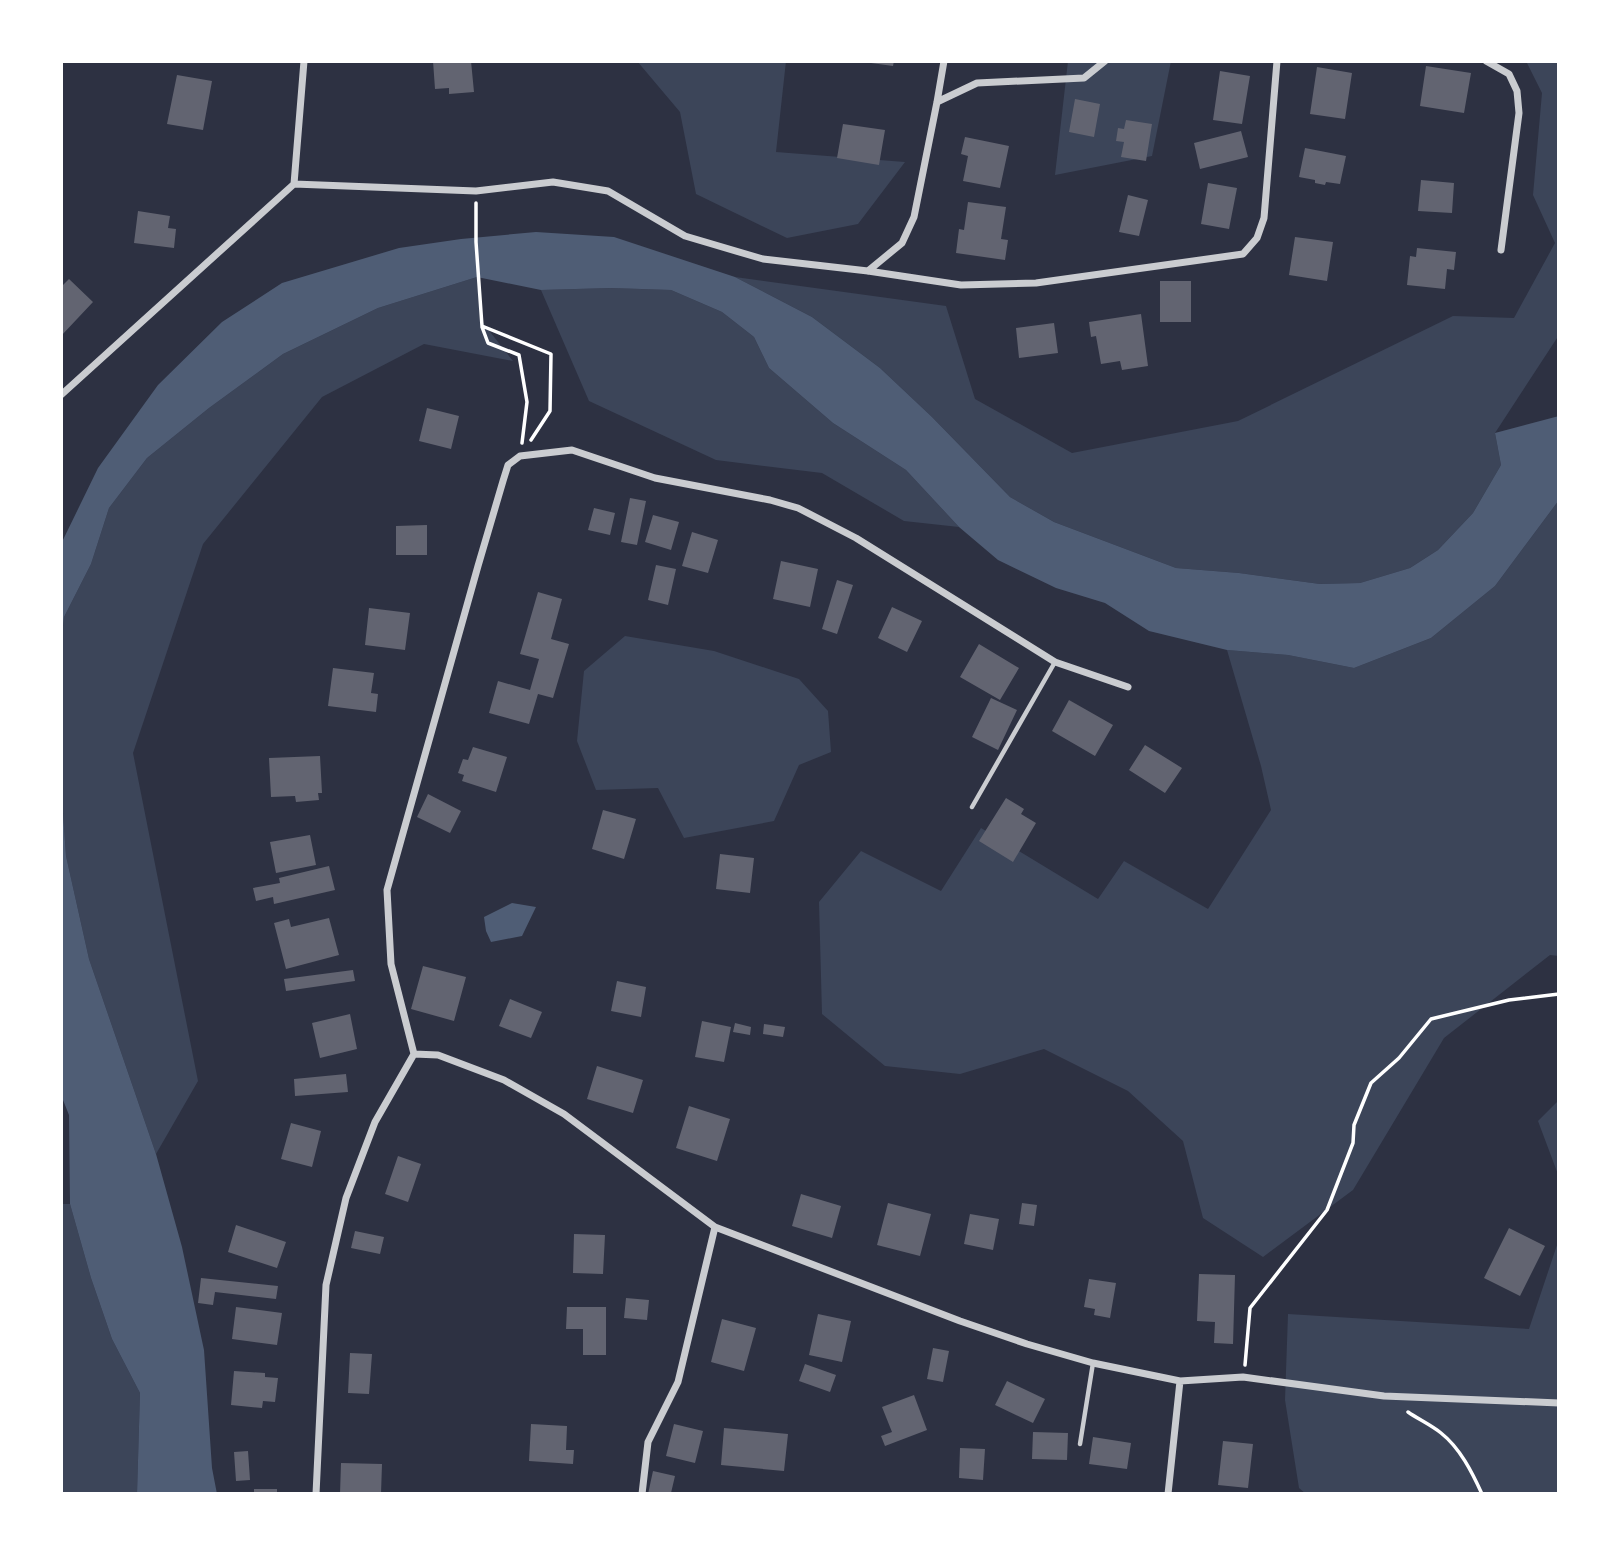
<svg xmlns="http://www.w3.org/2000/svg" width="1620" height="1555" viewBox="0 0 1620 1555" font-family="'Noto Sans',sans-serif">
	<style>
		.green { fill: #3c4559 }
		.water { fill: #4f5d75 }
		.building { fill: #626471 }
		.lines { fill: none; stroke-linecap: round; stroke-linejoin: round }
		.path { stroke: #fff; stroke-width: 3.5 }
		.service { stroke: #caccd0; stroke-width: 4.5 }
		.minor { stroke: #caccd0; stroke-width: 7 }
	</style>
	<rect width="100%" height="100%" fill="#2d3142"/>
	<path class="green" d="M637,61h149l-10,91 129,10 -47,62 -71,14 -91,-44 -16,-82z
		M1068,61h103l-19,95 -97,19z
		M1526,61h33v274l-64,98 6,32 -28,48 -35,37 -28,18 -50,15 -40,1 -81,-11 -63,-5 -122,-46 -44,-25 -78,-80 -52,-49 -68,-51 -77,-40 211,29 29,93 97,54 166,-32 215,-105 61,2 41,-75 -22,-48 9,-102z
		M477,277l3,42 33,42 -89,-17 -102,53 -119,147 -70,209 65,328 -42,73 -67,-195 -23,-103 -5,-71v-141l3,-27 27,-53 18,-56 38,-50 62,-50 74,-54 95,-46z
		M611,288l60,2 51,22 32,25 15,31 64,55 73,47 53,57 -55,-6 -82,-48 -106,-13 -127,-59 -48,-111z
		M1559,500v456l-9,-1 -106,83 -91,152 -90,67 -60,-39 -20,-77 -55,-50 -84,-42 -84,25 -75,-8 -63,-52 -3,-112 42,-51 80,40 40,-63 117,71 26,-38 84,48 63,-99 -10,-44 -34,-116 61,5 66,13 77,-30 64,-52z
		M625,636l89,15 85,28 29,32 3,41 -32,13 -25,56 -90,17 -26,-50 -62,2 -19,-49 7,-70z
		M1559,1100v77l-21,-56z
		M61,1204h9l21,74 21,61 28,54 -3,101h-76z
		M1559,1239v255h-253l-7,-6 -14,-88 3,-86 241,15z"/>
	<path class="water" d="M536,232l78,5 121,40 77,40 68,51 52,49 78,80 44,25 122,46 63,5 81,11 40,-1 50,-15 28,-18 35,-37 28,-48 -6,-32 64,-17v84l-64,86 -64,52 -77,30 -66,-13 -61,-5 -78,-19 -44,-28 -49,-15 -58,-28 -39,-33 -53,-57 -73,-47 -64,-55 -15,-31 -32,-25 -51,-22 -60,-2 -70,2 -64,-13 -99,31 -95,46 -74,54 -62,50 -38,50 -18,56 -27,53 -3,27v-100l37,-76 60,-83 64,-63 60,-39 117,-35 62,-9z
		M61,785l5,71 23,103 67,195 26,93 22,103 8,118 5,26h-80l3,-101 -28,-54 -21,-61 -21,-74 -1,-89 -8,-20z
		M512,903l24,4 -14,29 -31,6 -5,-11 -2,-14z"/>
	<path class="building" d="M433,61h38l3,31 -25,2v-6l-14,1z
		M871,61h23l-1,5 -22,-3z
		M1426,66l45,7 -7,40 -44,-7z
		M1317,67l35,6 -7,46 -35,-5z
		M1220,71l30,5 -8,48 -29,-4z
		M177,75l35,6 -9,49 -36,-6z
		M1075,99l25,5 -6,33 -25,-5z
		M1126,120l26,4 -6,37 -25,-4 3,-15 -8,-1 2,-13 6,1z
		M843,124l42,6 -6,35 -42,-7z
		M1241,131l7,26 -48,12 -6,-26z
		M965,137l44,9 -9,42 -37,-7 5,-25 -7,-2z
		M1305,148l41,8 -6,28 -14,-2 -1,3 -10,-2v-3l-16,-3z
		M1421,180l33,3 -2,30 -34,-2z
		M1208,183l29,5 -8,41 -28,-5z
		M1128,195l20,5 -9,36 -20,-4z
		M968,202l38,5 -5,32 7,1 -3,20 -49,-7 3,-24 5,1z
		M138,211l32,5 -2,12 8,1 -2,19 -40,-5z
		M1295,237l38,5 -6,39 -38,-6z
		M1417,248l39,4 -2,18 -7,-1 -2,20 -38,-4 3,-29 6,1z
		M69,279l24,23 -32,34v-49z
		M1160,281h31v41h-31z
		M1141,314l7,52 -26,4 -2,-9 -19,3 -5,-28 -5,1 -2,-15z
		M1054,323l4,30 -39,5 -3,-30z
		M427,408l32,8 -8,33 -32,-8z
		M630,498l16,3 -9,44 -16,-3z
		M594,508l21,5 -5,22 -22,-5z
		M653,515l26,7 -8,28 -26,-8z
		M427,525v30h-31v-29z
		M692,532l26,8 -10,33 -26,-7z
		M781,561l37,8 -8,38 -37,-8z
		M656,565l20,4 -8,36 -20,-5z
		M837,580l16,5 -16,49 -15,-5z
		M538,592l24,7 -11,40 18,5 -16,54 -15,-4 -9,30 -40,-11 9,-32 32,9 9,-31 -19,-5z
		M892,607l30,14 -15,31 -29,-14z
		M369,608l41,5 -5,37 -40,-5z
		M979,644l40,24 -19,32 -40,-23z
		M333,668l41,5 -3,20 7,1 -2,18 -48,-6z
		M991,698l26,12 -19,40 -26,-13z
		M1069,700l44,25 -18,31 -43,-25z
		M1145,745l37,23 -17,25 -36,-23z
		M473,747l34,10 -11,35 -34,-11 2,-6 -6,-2 5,-14 5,1z
		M320,756l2,37h-4l1,7 -23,2 -1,-6 -24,1 -2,-39z
		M428,794l33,17 -11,22 -33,-16z
		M1006,798l18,11 -3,5 15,9 -23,39 -34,-21z
		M603,810l33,9 -12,40 -32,-10z
		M310,835l6,30 -40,8 -6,-31z
		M720,854l34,4 -4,35 -34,-4z
		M329,866l6,24 -61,14 -1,-7 -17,4 -3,-13 27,-5 -1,-5z
		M329,918l10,37 -53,14 -12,-46 15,-4 2,8z
		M423,966l43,11 -12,44 -43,-12z
		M353,970l2,11 -69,10 -2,-12z
		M617,981l29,6 -5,30 -30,-6z
		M510,999l32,13 -11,26 -32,-12z
		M350,1014l7,35 -37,9 -8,-35z
		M702,1021l29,6 -7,35 -29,-5z
		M735,1023l16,4 -1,8 -17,-3z
		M764,1024l21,3 -2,10 -20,-3z
		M597,1066l46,14 -10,33 -46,-14z
		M346,1074l2,18 -53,4 -1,-17z
		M689,1106l41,13 -13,42 -41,-13z
		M291,1123l30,8 -9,36 -31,-8z
		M398,1156l23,8 -13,38 -23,-8z
		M801,1194l40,12 -9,32 -40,-12z
		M888,1203l43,11 -11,42 -43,-11z
		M1022,1203l15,2 -3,21 -15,-2z
		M970,1214l29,5 -6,31 -29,-6z
		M236,1225l50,17 -9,26 -49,-16z
		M1509,1228l36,18 -25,50 -36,-18z
		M355,1231l29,6 -4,17 -29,-6z
		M574,1234l31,1 -2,39 -30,-1z
		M1199,1274l36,1 -2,69 -19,-1 1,-21 -18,-1z
		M201,1278l77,8 -2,13 -61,-7 -2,13 -15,-2z
		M1089,1279l27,4 -6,35 -16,-3 1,-6 -11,-2z
		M626,1298l23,2 -2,20 -23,-2z
		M236,1307l46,6 -5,32 -45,-6z
		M567,1307h39v48h-23v-26h-17z
		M818,1314l33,7 -9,41 -33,-7z
		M722,1319l34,9 -12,43 -33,-9z
		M933,1348l16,3 -6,31 -16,-3z
		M350,1353l22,1 -3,40 -21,-1z
		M805,1364l31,11 -6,17 -31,-11z
		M234,1371l31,2v4l13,1 -3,24 -12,-1 -1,7 -31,-3z
		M1007,1381l38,18 -12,24 -38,-18z
		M914,1395l13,35 -42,16 -4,-10 11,-4 -10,-25z
		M531,1424l36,2 -1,24h8l-1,14 -44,-3z
		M674,1424l29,7 -8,32 -29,-7z
		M724,1428l64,6 -4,37 -63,-6z
		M1033,1432l35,1 -1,27 -35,-1z
		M1093,1437l38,6 -4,26 -38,-5z
		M1223,1441l30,3 -5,44 -30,-3z
		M960,1448l25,1 -2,31 -24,-2z
		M248,1451l2,29 -14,1 -2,-29z
		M341,1463l41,1 -1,30h-41z
		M653,1471l22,5 -4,17 -5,-1v2h-18z
		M254,1489h23v5h-23z"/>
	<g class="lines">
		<path class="path" d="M476,203v39l6,84 69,28 -1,57 -19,29
			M482,327l6,16 31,12 8,47 -5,41
			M1245,1365l5,-57 77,-98 26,-67 1,-18 17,-42 28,-25 32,-39 78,-19 50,-6
			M1408,1412c10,7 23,13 33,21 19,15 31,39 41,61"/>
		<path class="service" d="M972,807l83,-145
			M1080,1444l13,-81"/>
		<path class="minor" d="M1486,61l23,13 8,17 2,22 -18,137
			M937,102l40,-19 107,-5 21,-17
			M294,184l10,-123
			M868,271l34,-28 12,-26 23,-115 7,-41
			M61,395l233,-211 182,7 77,-9 55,9 77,45 78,23 105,12 93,14 75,-2 207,-29 14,-16 7,-20 13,-157
			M414,1054l-23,-90 -4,-74 91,-324 25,-85 5,-16 12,-9 52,-6 83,28 115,22 28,8 58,30 199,124 73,25
			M316,1494l10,-209 20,-87 29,-76 39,-68 24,1 66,25 60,34 151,113 245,94 67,23 66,19 87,18 63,-4 141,19 175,7
			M642,1494l6,-52 30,-60 37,-155
			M1168,1494l12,-113"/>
	</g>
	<rect width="1620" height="1555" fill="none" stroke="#ffffff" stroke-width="126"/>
</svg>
